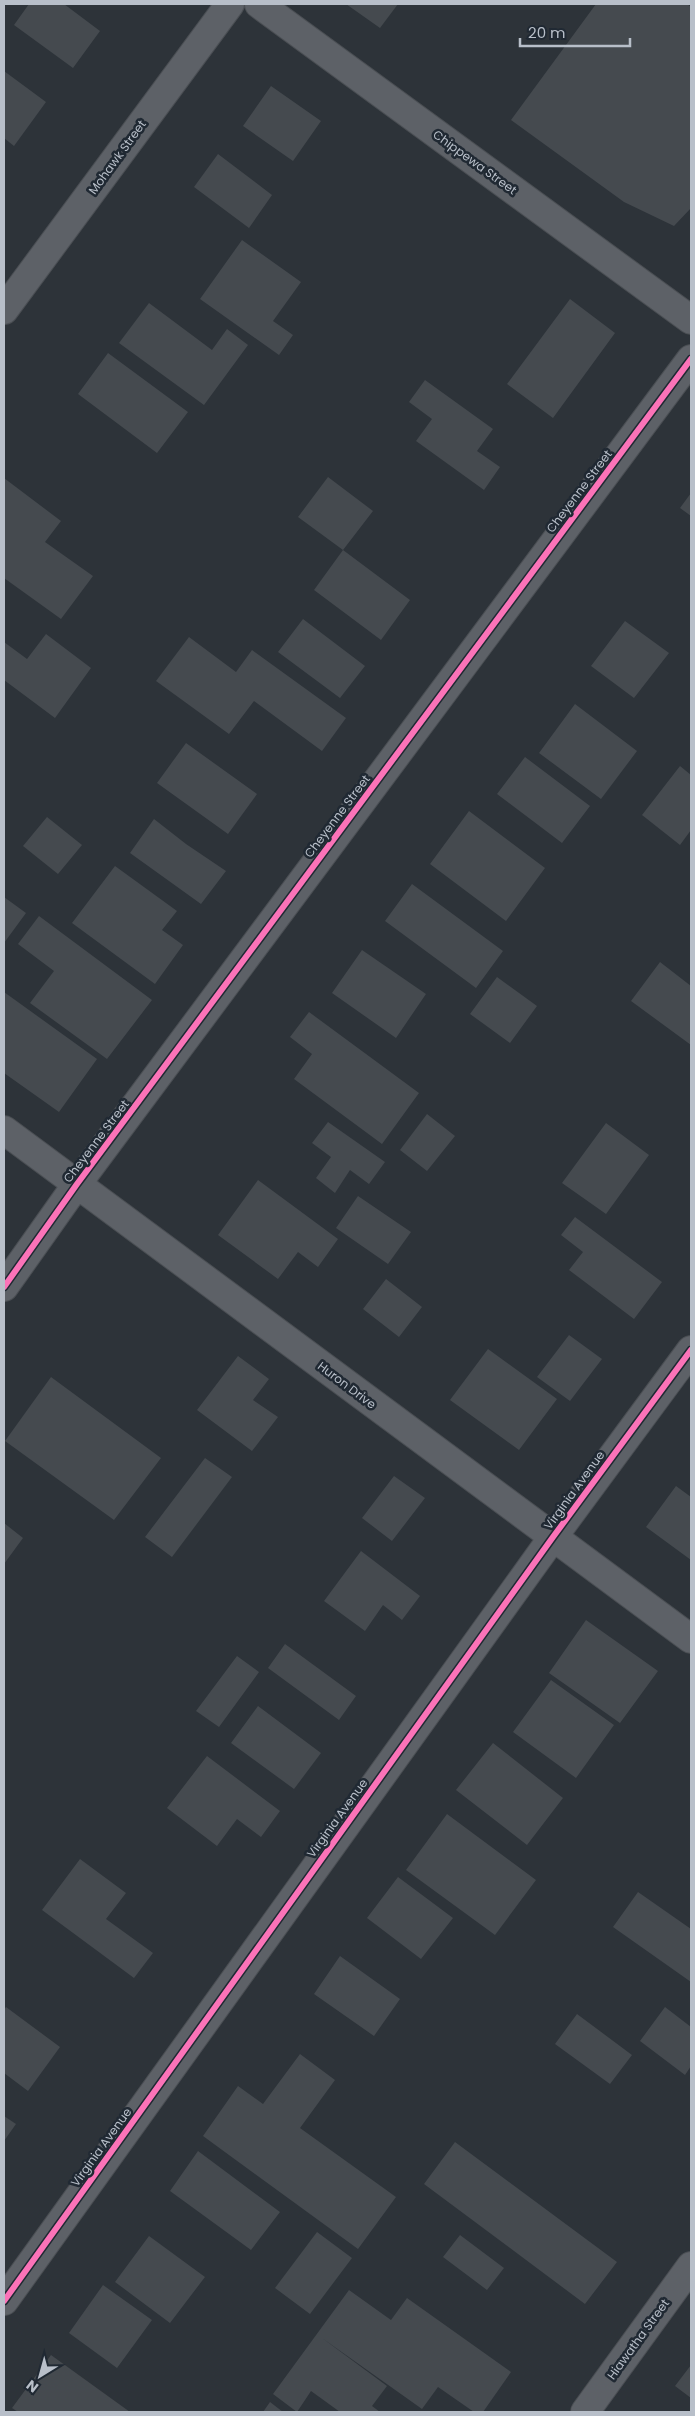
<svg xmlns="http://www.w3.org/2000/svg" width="695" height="2416" viewBox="0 0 695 2416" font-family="Poppins,sans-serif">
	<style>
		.building { fill: #454a4f }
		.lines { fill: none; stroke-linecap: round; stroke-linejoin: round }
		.minor-casing { stroke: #4b4f54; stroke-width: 30 }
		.minor { stroke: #5d6167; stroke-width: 28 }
		.cycleway-casing { stroke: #202933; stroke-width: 9 }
		.cycleway { stroke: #fb73b8; stroke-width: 6 }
		.labels { text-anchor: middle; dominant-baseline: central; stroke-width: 5; stroke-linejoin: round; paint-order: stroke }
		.street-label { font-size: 12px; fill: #b8bfc9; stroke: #202933 }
	</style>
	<rect width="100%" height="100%" fill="#2d3339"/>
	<path class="building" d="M29,4h35l36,27 -27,37 -59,-43z
		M346,4h52l-18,24z
		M596,4h91l4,3v201l-17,18 -50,-24 -113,-82z
		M4,71l42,31 -32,44 -10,-8z
		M271,86l50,35 -28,40 -50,-35z
		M218,154l54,41 -23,33 -55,-41z
		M242,240l59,42 -28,39 20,14 -14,20 -79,-56z
		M570,299l45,34 -62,85 -46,-34z
		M149,303l63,47 15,-21 21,16 -44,60 -85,-62z
		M108,353l80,59 -31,41 -79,-59z
		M425,380l68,49 -16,22 23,16 -16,23 -68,-49 16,-22 -23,-17z
		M328,477l45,34 -30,39 67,50 -29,40 -67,-50 29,-40 -45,-33z
		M4,478l57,43 -16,21 48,34 -32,43 -57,-41z
		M691,493v23l-11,-8z
		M303,619l62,47 -25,32 -62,-46z
		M625,621l44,32 -35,45 -43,-32z
		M46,634l45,34 -36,50 -51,-38v-38l23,17z
		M189,637l47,35 16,-22 94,68 -24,33 -68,-50 -25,33 -73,-53z
		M575,704l62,47 -36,48 -62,-46z
		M186,743l71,51 -29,40 -71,-51z
		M525,757l65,49 -28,37 -65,-49z
		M680,766l11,9v55l-11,15 -38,-30z
		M469,811l76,57 -39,53 -76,-57z
		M47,817l35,28 -24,29 -35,-28z
		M154,819l32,25 40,27 -25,33 -71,-51z
		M115,866l62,45 -15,19 21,15 -28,39 -83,-61z
		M412,884l91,67 -27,37 -91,-67z
		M4,897l22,16 -22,30z
		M39,916l113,84 -45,59 -77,-56 24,-32 -36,-27z
		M362,950l64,44 -30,44 -64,-45z
		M660,962l31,24v59l-60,-44z
		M497,977l40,29 -27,37 -40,-29z
		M4,992l93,67 -38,53 -55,-39z
		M309,1012l110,81 -37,51 -88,-65 18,-25 -22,-17z
		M427,1114l28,22 -28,35 -27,-21z
		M328,1122l57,40 -16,22 -19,-14 -15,23 -19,-15 15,-21 -19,-14z
		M606,1123l43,32 -43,59 -44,-31z
		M258,1180l80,59 -20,28 -20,-15 -20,27 -60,-44z
		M358,1196l53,36 -23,32 -52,-36z
		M575,1217l87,65 -28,37 -65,-49 14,-18 -22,-17z
		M386,1279l36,28 -23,30 -36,-28z
		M569,1335l33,24 -32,42 -33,-24z
		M488,1349l69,50 -38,51 -69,-50z
		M238,1356l31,23 -16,21 25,17 -26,34 -55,-41z
		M51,1377l110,81 -47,62 -109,-79z
		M205,1458l27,19 -60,80 -27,-20z
		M394,1476l31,22 -33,43 -30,-23z
		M676,1486l15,11v63l-45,-33z
		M4,1523l19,15 -19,26z
		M361,1551l59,45 -18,24 -19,-15 -18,26 -41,-30z
		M586,1620l72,51 -38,52 -71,-50z
		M285,1644l71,52 -17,24 -71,-52z
		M237,1656l22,16 -40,55 -23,-16z
		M551,1680l63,45 -38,53 -63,-46z
		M258,1706l63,47 -27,36 -63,-46z
		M493,1743l70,55 -36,47 -71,-55z
		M207,1756l73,55 -19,26 -24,-18 -20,27 -50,-38z
		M447,1814l89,66 -41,55 -89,-65z
		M80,1859l46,34 -20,26 47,34 -19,25 -92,-68z
		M398,1877l55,41 -32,41 -54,-41z
		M638,1892l53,37v53l-78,-55z
		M340,1956l60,43 -26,37 -60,-42z
		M6,2007l54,40 -32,44 -24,-18v-63z
		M665,2007l26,20v39l-6,9 -45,-34z
		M577,2014l55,41 -22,29 -55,-40z
		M300,2054l35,26 -35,48 96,69 -38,52 -155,-113 35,-50 25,18z
		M4,2116l12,8 -12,17z
		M455,2142l162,120 -32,42 -161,-120z
		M198,2151l82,61 -29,38 -81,-59z
		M317,2232l35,26 -42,56 -35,-26z
		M460,2235l44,33 -17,22 -44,-33z
		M149,2236l56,41 -35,46 -55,-41z
		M103,2285l49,35 -35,48 -48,-35z
		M349,2290l42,30 16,-22 104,74 -28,40h-9l-36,-25 -16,22 -100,-71 65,48 -15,20 8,6h-40l-29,-21 -14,21 -24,-18z
		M51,2355l79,57h-112l-6,-4z
		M691,2365v33l-16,-12z
		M270,2402l13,10h-20z"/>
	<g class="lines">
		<g class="minor-casing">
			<path id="minor" d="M259,4l432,316
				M4,310l226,-306
				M4,1130l687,509
				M4,1287l73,-103 614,-825
				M4,2301l549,-764 138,-187
				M585,2412l106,-146"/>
		</g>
		<use href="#minor" class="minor"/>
		<g class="cycleway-casing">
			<path id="cycleway" d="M4,1287l73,-103 614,-825
				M4,2301l549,-764 138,-187"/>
		</g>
		<use href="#cycleway" class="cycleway"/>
	</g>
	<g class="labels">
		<g class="street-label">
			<text transform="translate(117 157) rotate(-54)">Mohawk Street</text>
			<text transform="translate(475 162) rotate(36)">Chippewa Street</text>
			<text transform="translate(579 491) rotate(-53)">Cheyenne Street</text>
			<text transform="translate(337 816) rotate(-53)">Cheyenne Street</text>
			<text transform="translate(96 1141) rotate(-53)">Cheyenne Street</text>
			<text transform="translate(347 1385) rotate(37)">Huron Drive</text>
			<text transform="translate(574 1490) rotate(-54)">Virginia Avenue</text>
			<text transform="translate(337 1818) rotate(-54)">Virginia Avenue</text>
			<text transform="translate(101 2147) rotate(-54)">Virginia Avenue</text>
			<text transform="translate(638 2339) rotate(-54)">Hiawatha Street</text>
		</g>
	</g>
	<rect width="695" height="2416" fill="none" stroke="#b8bfc9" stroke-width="10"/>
	<g transform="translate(40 2376) rotate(217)" stroke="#202933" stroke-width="4" paint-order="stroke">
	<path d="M0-4L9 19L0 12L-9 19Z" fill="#b8bfc9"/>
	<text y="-8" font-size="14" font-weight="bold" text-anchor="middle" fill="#b8bfc9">N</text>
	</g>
	<path d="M520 38v8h110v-8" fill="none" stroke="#b8bfc9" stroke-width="2.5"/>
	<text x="528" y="38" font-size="15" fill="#b8bfc9" stroke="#202933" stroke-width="4" paint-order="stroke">20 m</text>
</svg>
